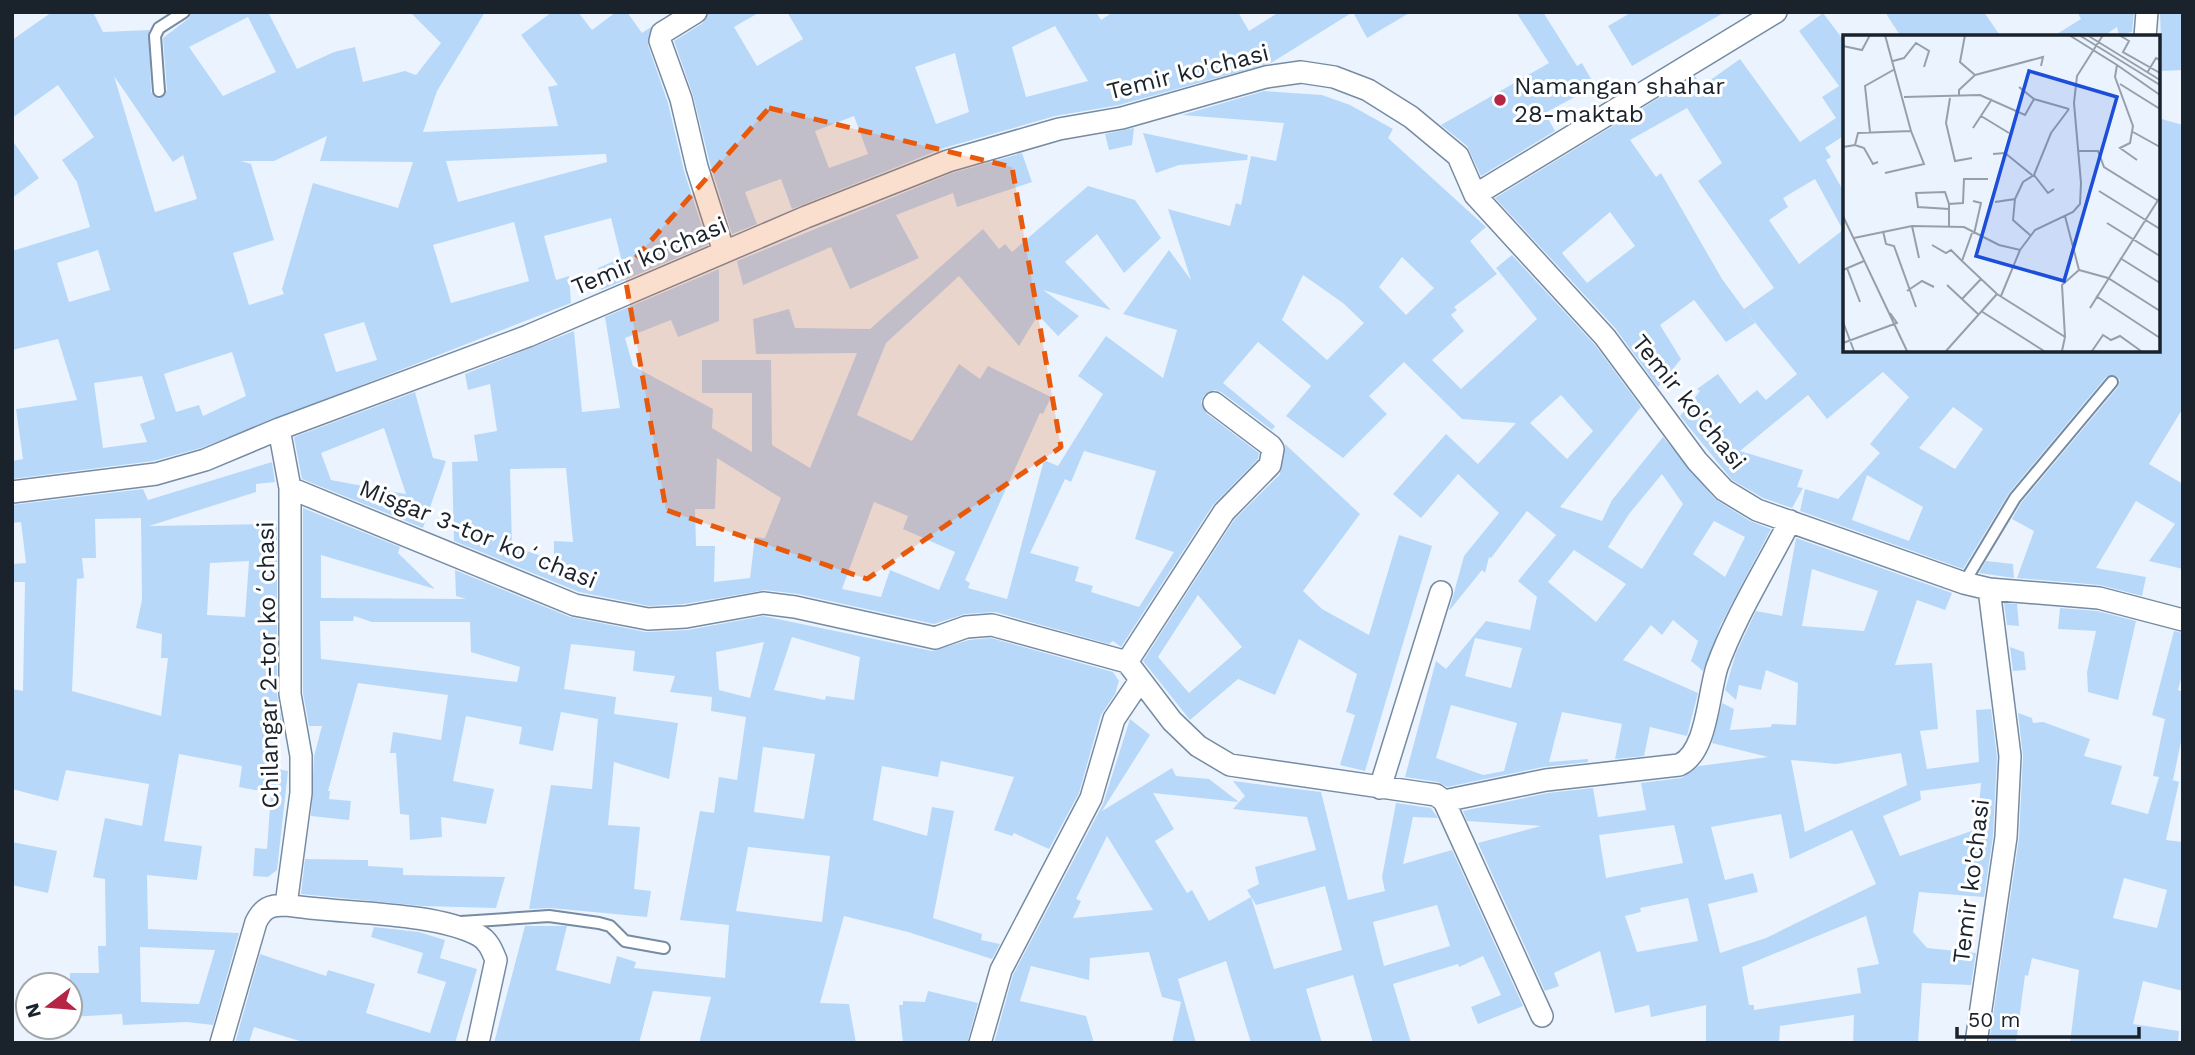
<svg xmlns="http://www.w3.org/2000/svg" width="2195" height="1055" viewBox="0 0 2195 1055" font-family="'Work Sans',sans-serif">
	<style>
		.building { fill: #b8d8fa; fill-rule: evenodd }
		.lines { fill: none; stroke-linecap: round; stroke-linejoin: round }
		.service-casing { stroke: #768ba2; stroke-width: 14 }
		.minor-casing { stroke: #768ba2; stroke-width: 24 }
		.service { stroke: #fff; stroke-width: 10 }
		.minor { stroke: #fff; stroke-width: 21 }
		.marked { fill: #e8590c; fill-opacity: 0.2; stroke: #e8590c; stroke-width: 5; stroke-dasharray: 14 9; stroke-linejoin: round }
		.poi-dot { fill: #b62446; stroke: #fff; stroke-width: 2.5 }
		.labels { text-anchor: middle; dominant-baseline: central; stroke-width: 6; stroke-linejoin: round; paint-order: stroke }
		.street-label { font-size: 24px; fill: #1a222b; stroke: #fff }
		.poi-label { font-size: 24px; fill: #1a222b; stroke: #fff; text-anchor: start }
		.inset-road { fill: none; stroke: #97a0aa; stroke-width: 2 }
		.view { fill: #1d4ed8; fill-opacity: 0.15; stroke: #1d4ed8; stroke-width: 3.5 }
		.inset-edge { fill: none; stroke: #1a222b; stroke-width: 3.5 }
	</style>
	<rect width="100%" height="100%" fill="#ebf4fe"/>
	<path class="building" d="M52,12h41l10,20 46,-2 2,62 8,7 8,-9 -4,-52 26,-20 3,-6h76l29,57 37,-17 21,-5 8,35 42,-11 11,4 25,-32 -31,-31h75l-48,79 -14,41 135,-6 -10,-39 10,-2 -37,-50 31,-23h26l14,18 24,-18h11l15,21 9,-6 -3,18 20,58 16,68 24,74 -107,45 -3,-22 23,-10 -10,-40 -67,18 12,44 13,-4 2,27 -370,145 -48,13 -141,18v-18l11,-2 -7,-50 61,-9 -19,-61 -46,11v-99l78,-24 -13,-45 -15,-22 32,-23 -36,-52 -46,33v-78zM248,17l28,55 -53,24 -34,-49zM114,76l59,86 10,-7 14,44 -42,13zM327,136l-7,25 93,1 -15,46 -85,-25 -31,106 2,5 -35,11 -16,-52 41,-13 -23,-76 -10,-3h33zM606,154l1,8 -149,40 -12,-41zM514,222l15,59 -78,22 -18,-58zM98,250l12,40 -41,12 -12,-39zM364,322l13,38 -41,12 -12,-38zM232,352l14,44 -43,20 -4,-11 -23,7 -12,-38zM142,376l13,43 -15,5 7,18 -44,6 -9,-65z
		M709,12h51l-26,15 23,39 46,-27 -16,-27h309l5,8 12,-8h125l11,19 30,-19h132l-44,26 -14,-26 -82,51 -152,42 -64,11 -111,32 -152,61 -11,-30 -36,13 12,32 -25,10 -22,-70 -17,-69 -19,-54 29,-18zM1055,26l33,55 -62,16 -14,-50zM955,53l14,59 -33,12 -21,-57zM854,116l14,38 -39,14 -14,-37z
		M1516,12h27l34,54 5,-3 13,23 -50,27 10,18 -74,45 -14,-30 -26,-21 108,-62z
		M1632,12h93l-93,54 -24,-40z
		M1885,12h99l17,25h-100z
		M2077,12h57l-2,20 -13,3 -2,-8 -15,10h-50l29,-18z
		M2160,12h23v58l-21,1z
		M1823,13l22,29v93l-20,13 6,9 -5,3 19,34v156h313v-232l25,7v283l-34,56 34,20v85l-34,-8 26,-37 -39,-23 -40,67 50,9 -4,19 -42,-11 -83,-7 17,-47 -22,-12 9,-16 97,-116 2,-7 -4,-4 -10,1 -97,116 -46,76 -163,-58 5,-22 33,10 42,-46 -10,-9 39,-47 -26,-25 -56,47 -19,-24 -68,56 63,19 -6,17 6,1 -11,20 -29,-10 -31,-18 -52,-64 20,-25 -3,-2 21,-15 22,30 17,-14 9,10 31,-26 -53,-65 11,14 -29,19 -32,-42 -34,25 21,34 -23,28 -43,-59 -120,-130 200,-122 7,10 38,-27 60,83 36,-24 -14,-21 17,-11 -40,-55zM1687,108l35,55 -24,18 76,107 -30,21 -22,-30 -61,-106 -5,4 -26,-37zM1815,179l28,51 -44,34 -30,-44 19,-13 -5,-9zM1610,212l25,34 -48,37 -25,-30zM1953,407l30,22 -28,40 -36,-21zM1867,475l56,32 -14,34 -57,-21z
		M1264,91l58,4 28,10 43,24 -5,9 98,89 -16,14 27,33 -43,33 3,3 -6,5 13,16 -32,29 29,29 76,-70 -41,-51 16,-13 83,90 46,62 -81,100 42,14 10,-21 51,-63 52,62 35,22 21,8 -50,95 -18,47 -12,-10 7,-20 -25,-21 -11,15 -11,-10 -28,35 75,33 -11,43 -37,-9 -6,29 -29,3 7,-35 -60,-12 -13,50 39,-3v3l-45,5 -96,20 -9,-5 -33,-5 31,-116 10,8 40,-48 44,9 7,-33 -19,-16 38,-46 -29,-24 -36,47 -2,-1 -4,16 -3,-3 -33,41 15,-55 35,-43 -41,-39 -37,44 -28,-24 53,-60 32,30 38,-41 -54,-4 -58,-57 -35,34 18,18 -44,44 -57,-42 25,-30 -53,-44 -35,41 52,43 -3,4 -51,-38 -6,-2 -11,5 -3,7 5,11 53,40 -1,6 -45,46 -92,142 -8,-6 -4,3 -114,-32 -30,2 -31,10 -136,-30 -33,-4 -81,14 -35,2 -70,-14 -125,-51 -2,-79 26,-1 -4,-26 23,-4 -7,-47 -22,6 -3,-16 109,-43 8,81 38,-4 -15,-91 114,-48v52l-41,16 -7,-17 -46,18 8,28 80,43 -1,19 40,24v-59h-50v-33h69l1,85 38,23 47,-115 -101,1 -3,-35 36,-10 6,19 75,1 113,-100 16,20 6,-5 7,8 76,-66 47,14 26,38 -37,35 -27,-39 -32,28 46,48 -68,-20 36,26 -21,20 -20,-21 -19,31 -60,-70 -73,67 -29,72 55,26 47,-77 21,15 8,-13 63,31 -8,17 -3,-1 -75,167 5,3 -2,5 39,11 37,-139 14,6 45,-72 -25,-18 28,-40 57,42 14,-48 -54,-16 46,-64 22,30 -23,-71 62,17 6,-23 5,2 10,-49 25,5 8,-38 -102,-8zM1402,257l32,31 -28,27 -27,-28zM1303,275l40,28 21,20 -37,37 -45,-40zM1561,395l32,36 -26,28 -37,-36zM1084,451l72,20 -21,68 39,13 -35,55 -48,-15 2,-6 -18,-5 4,-14 -49,-14 35,-74 6,3zM717,458l64,40 -16,40 -10,-1 -5,41 -36,4 1,-36h-19l-1,-37h20zM566,468l7,74 -19,-1v19l-42,-14 -2,-77zM1662,474l21,30 -41,65 -34,-22 21,-33zM874,502l34,14 -5,13 52,23 -16,38 -49,-20 -9,27 -39,-8zM1714,521l31,16 -20,40 -32,-23zM1574,550l52,34 -30,38 -48,-40zM1475,638l47,10 -11,40 -46,-12zM1451,705l66,18 -13,48 -21,4 -47,-17z
		M1134,128l-2,17 -23,5 -4,-16z
		M1143,133l105,22 -1,5 -68,5 -23,8z
		M12,140l27,38 -27,20z
		M1022,153l10,29 -75,25 -4,-14 -57,22 23,43 -69,31 -19,-42 -88,38 -6,-24 215,-88z
		M415,392l18,66 13,3 -23,67 -121,-49 -8,-42zM384,428l22,66 -75,-14 -10,-27z
		M1285,444l75,70 -57,77 19,18 47,26 30,-100 33,11 -67,225 -25,-6 15,-50 -9,-3 11,-38 -58,-35 -24,56 -37,-16 -48,41 -47,-59 91,-141 46,-46zM1198,595l44,52 -53,46 -31,-36z
		M272,462l3,20 -19,2v8l-107,34 128,-2v170l6,34h-10l-1,40 16,3 -11,99 -9,7 -15,-1 2,-28 12,1 4,-56 -32,-6 3,-21 -63,-12 -15,87 38,5 -5,34 -50,-5 1,54 91,4 -26,92 -26,-3 -64,3 -1,-11 -52,3v-44h29l-1,-27h8l-1,-67 -12,-2 12,-59 37,8 7,-42 -83,-14 -8,31 -46,-12v-100l11,2 2,-109h-13v-18l14,-1 -5,-41 -9,1v-18l131,-16 5,11zM141,518l1,82 -6,28 26,6 -1,24h7l-7,58 -89,-25 5,-112 7,-1 -2,-20h14l-1,-39zM249,561l-4,56 -38,-2 3,-52zM140,947l75,3 -16,54 -58,-2z
		M303,508l97,39 -2,6 37,36 -114,-34v43l145,1 -10,-3 -1,-26 115,47 76,15 42,-2 75,-14 169,35 37,-11 22,-2 122,34 6,9 -4,13 -14,21 -22,78 -30,56 -35,-16 -2,3 -18,-6 20,-53 -73,-16 -3,16 -56,-11 -9,54 54,16 5,-29 22,4 -21,107 49,16 -1,6 19,4 -8,15 -84,-27 -64,-16 -24,87 29,1 7,39h-157l12,-46 -58,-6 -14,52h-145l31,-117h42l-11,44 54,14 7,-28 19,6 -2,6 91,10 4,-53 -49,-5 20,-109 14,2 5,-36 18,3 9,-63 -35,-6 1,-14 -42,-5 5,-16 -42,-5 2,-20 -64,-7 -7,45 52,8 -2,17 64,9 -9,56 -55,-17 -6,63 32,2 -6,62 17,2 -4,26 -97,-9 -21,1 22,-124 41,4 6,-70 -37,-7 -8,39 -34,-7 3,-17 -56,-11 -13,65 41,8 -8,35 -45,-7 1,20 -32,3 -1,-25 -9,-1 -4,-61h-6l3,-21 48,8 7,-45 -90,-12 -30,108h2l-1,8 22,2 -2,19 -38,-4 3,-60 8,-30h-13l-6,-33zM354,616l18,6h98l1,30 49,15 -3,15 -196,-23 -1,-38h33zM792,637l68,20 -6,43 -28,-4 -1,4 -51,-10zM764,642l-14,56 -31,-8 -3,-38zM763,747l52,7 -11,65 -50,-7zM748,847l82,9 -8,66 -86,-11z
		M1796,538l156,55 -7,17 -28,-10 -22,65 37,-2 6,66 -18,2 7,38 52,-7 -3,-52 15,-1 6,48 -4,79 -9,61 -65,-5 -6,40 14,16 49,5 -5,32 -49,-2 -4,60h-65l1,-28 -74,11 -1,17h-73v-38l-55,12 -2,-12 -34,8 -15,-62 -46,22 5,13 -14,5 -67,-148 63,-17 -74,-5 -4,-10 85,-18 45,-5 5,29 48,-7 -5,-27 40,-5 18,-12 69,-9 -56,-14 10,-40 12,6 -4,21 41,-3 1,-3 24,1 2,-42 -32,-13 -5,20 -22,-5 -3,15 -11,-10 11,-37 20,-42 26,5zM1812,569l66,22 -14,40 -62,-5zM1901,753l6,32 -102,47 -14,-72 45,4zM1981,783l-4,46 -77,27 -17,-40 38,-16 -1,-9zM1781,814l9,45 62,-29 24,54 -110,54 -46,15 -12,-49 50,-12 -5,-19 -28,7 -14,-53zM1674,825l9,38 -77,15 -7,-43zM1688,898l10,43 -61,11 -12,-36 16,-4 -1,-4zM1866,916l13,48 -22,4 4,25 -107,17v-5h-5l-7,-38z
		M1986,561l27,3 1,14 -35,-5z
		M2004,603l13,1 2,22 -12,-1z
		M2060,608l37,3 39,10 -18,79 -30,-8 -1,-20 9,-41 -38,-2z
		M2174,631l9,2v38l-5,19 5,2v40l-10,48 -7,-2 13,4 -13,58 17,2v149l-40,-10 -10,43 46,7 -1,12h-108l9,-73 -47,-12 -4,18 -3,-1 -9,68h-27l30,-205 4,-82 -5,-43 14,5 1,5 10,-1 47,17 -6,17 38,10 -11,38 37,10 11,-37 -6,-1 12,-57 -13,-4zM2124,878l43,12 -10,38 -44,-10z
		M2010,647l14,5 2,18 -13,1z
		M1130,719l20,16 -48,76 70,-43 4,8 33,3 30,23 6,-6 -12,-15 88,11 27,108 37,-9 -3,-14 14,-74 35,5 7,10 -25,-1 -10,47 49,-14 71,156 -45,18 -7,-17 30,-12 -18,-39 -24,11 -1,-3 -65,20 18,59h-38l-20,-68 -47,14 16,54h-71l-25,-82 -48,18 18,64h-24l9,-41 -19,-5 -13,-45 -59,6 -1,22 -58,-14 -11,35 66,15 8,27h-100l19,-68 90,-171zM1153,793l86,9 -6,7 74,8 9,33 -61,17 4,17 -12,6 9,15 69,-19 17,64 -68,19 -23,-72 -42,24 -17,-31 -5,3 -32,-52 19,-12zM1107,836l46,74 -80,8 8,-17 -5,-2zM1437,905l13,41 -66,20 -11,-44z
		M12,842l45,9 -9,42 -36,-8z
		M305,859l63,1v6l35,2v7l102,2 -9,31 -73,-2 -122,-12z
		M374,927l45,5 26,8 -5,18 37,11 -22,74h-149l-52,-16 -5,16h-14l25,-89 66,22 2,-6 47,14 -9,29 64,20 16,-51 -29,-9 6,-20 -52,-16z
		M928,991l50,12 -11,40h-64l-4,-38h4v-4l22,1z"/>
	<g class="lines">
		<g class="service-casing">
			<path id="service" d="M159,91l-4,-55 4,-8 25,-16
				M1964,583l51,-85 97,-116
				M461,922l88,-6 50,7 11,3 15,15 39,7"/>
		</g>
		<g class="minor-casing">
			<path id="minor" d="M696,12l-34,21 -2,8 21,58 16,68 27,85
				M2145,37l2,-25
				M1475,195l301,-183
				M279,429l11,59v206l11,62v37l-15,112
				M290,488l285,117 73,14 38,-2 77,-14 32,4 140,31 31,-11 26,-2 135,37 45,59 26,25 32,19 192,28 14,2 8,6 98,215
				M12,492l144,-18 49,-14 74,-31 249,-93 278,-119 142,-56 111,-32 63,-11 144,-41 35,-5 33,5 34,13 43,27 47,39 17,39 130,142 92,124 27,29 33,20 207,73 25,6 21,167 -4,81 -30,206
				M1989,589l110,9 84,22
				M1127,662l97,-150 46,-47 3,-16 -2,-3 -57,-43
				M1380,788l61,-196
				M1444,801l102,-21 133,-15c28,-12 29,-70 38,-98 18,-50 49,-99 73,-146
				M221,1043l35,-121c7,-14 14,-17 30,-17 54,9 145,6 192,30 10,5 14,15 18,25l-18,83
				M980,1043l21,-73 90,-172 23,-79 25,-37"/>
		</g>
		<use href="#service" class="service"/>
		<use href="#minor" class="minor"/>
	</g>
	<path class="marked" d="M769,108l243,59 49,280 -194,132 -201,-69 -42,-239z"/>
	<circle class="poi-dot" cx="1500" cy="100" r="7"/>
	<g class="labels">
		<g class="street-label">
			<text transform="translate(1188 72) rotate(-14)">Temir ko'chasi</text>
			<text transform="translate(649 256) rotate(-23)">Temir ko'chasi</text>
			<text transform="translate(1689 402) rotate(51)">Temir ko'chasi</text>
			<text transform="translate(478 534) rotate(22)">Misgar 3-tor koʻchasi</text>
			<text transform="translate(268 665) rotate(-91)">Chilangar 2-tor koʻchasi</text>
			<text transform="translate(1971 881) rotate(-83)">Temir ko'chasi</text>
		</g>
		<g class="poi-label">
			<text x="1514" y="86">Namangan shahar<tspan x="1514" dy="28">28-maktab</tspan></text>
		</g>
	</g>
	<g transform="translate(1843 35)">
		<rect width="317" height="317" fill="#ebf4fe"/>
		<path class="inset-road" d="M226,0l48,30 -2,12 18,49 -3,17 -10,5 17,12M236,0l81,50M244,0l73,45M276,0l10,6 -6,11 37,21M0,11l19,4 8,-15M50,26l11,-3 12,-15 13,8 -5,16M274,30l43,30M304,38l9,-15 4,2M132,40l68,-18 -2,9M277,49l40,25M176,52l15,12 35,10M61,62l76,-2 45,20 9,-16M116,62v-7l16,-15 -15,-13 5,-27M107,63l-4,25 9,38 17,-3M138,81l28,17M130,93l19,-29M27,97l-5,-46 30,-17M290,97l27,15M12,110l9,3 9,16 5,-2M0,112l12,-2 3,-12 53,-2 -26,-96M236,116h19l6,16 53,33M150,119l12,-1 27,22M42,138l39,-9 -13,-33M191,140l14,18 6,-4M256,156l61,38M172,164l-2,21 17,15M130,166l8,2 -7,31M152,167l20,-3 8,-17 11,-7 17,-42 18,-24M106,174l-31,-2 -2,-14 29,-1 4,12M0,181l64,135M222,181l14,54M264,188l53,33M69,191l7,32M106,193v-24l14,-1 1,-24h24M40,196l3,13 8,2 22,61M129,198l-10,28 35,33 68,43 -3,14M11,203l58,-12 52,1 35,18 21,5 15,-20 38,-18 7,-8 1,-21 -7,-80 3,-27 26,-41M89,210l14,8 5,-3 11,11M277,223l40,25M4,233l13,34M0,235l21,-9M236,235l29,8 52,33M104,250l31,29M64,256l15,-10 12,6M158,261l19,-46M253,261l64,42M119,264l19,-20M247,273l70,-111M138,276l63,40M0,287l11,29M222,302l-3,-52 17,-15M0,308l54,-20 -7,-10M103,316l51,-57M249,316l11,-16 8,5 9,-4 21,15"/>
		<path class="view" d="M186,36l88,26 -53,184 -88,-25z"/>
		<rect width="317" height="317" class="inset-edge"/>
	</g>
	<rect width="2195" height="1055" fill="none" stroke="#1a222b" stroke-width="28"/>
	<g transform="translate(49 1006) rotate(254)"><circle r="33" fill="#ffffff" stroke="#a3a7aa" stroke-width="2"/>
	<path d="M0-5L12 26L0 18L-12 26Z" fill="#b62446"/>
	<text y="-10" font-size="19" font-weight="bold" text-anchor="middle" fill="#1a222b">N</text>
	</g>
	<path d="M1957 1027v10h182v-10" fill="none" stroke="#1a222b" stroke-width="3.5"/>
	<text x="1968" y="1027" font-size="21" fill="#1a222b" stroke="#ffffff" stroke-width="5" paint-order="stroke">50 m</text>
</svg>
